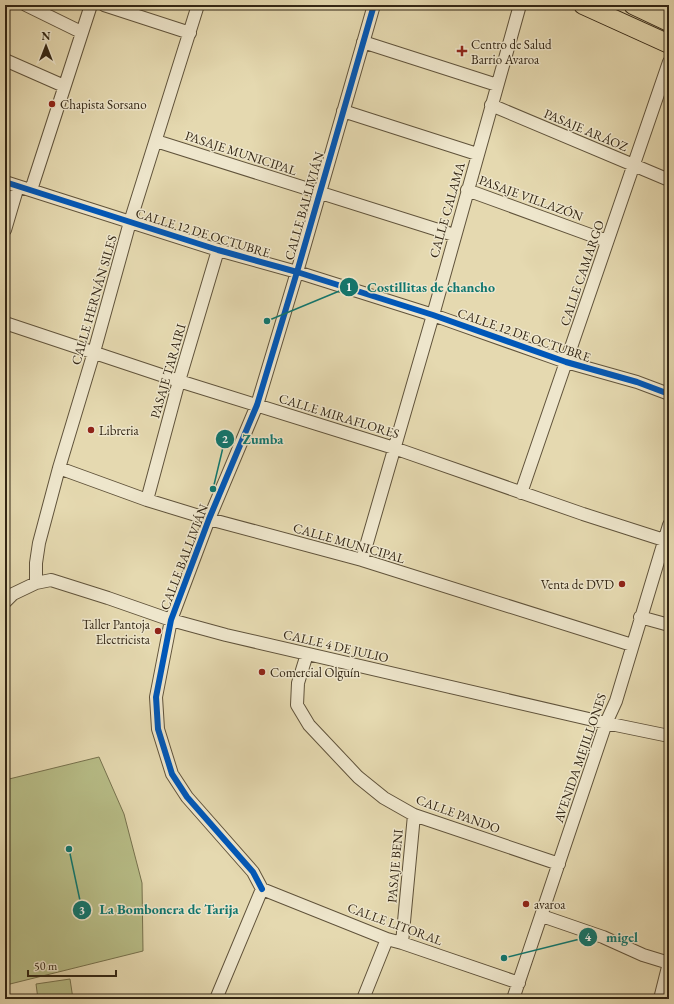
<svg xmlns="http://www.w3.org/2000/svg" width="674" height="1004" viewBox="0 0 674 1004" font-family="'EB Garamond',serif">
	<style>
		.park { fill: #b8be88; stroke: #76724e }
		.lines { fill: none; stroke-linecap: round; stroke-linejoin: round }
		.minor-casing { stroke: #60533b; stroke-width: 14 }
		.highway-casing { stroke: #332614; stroke-width: 20 }
		.minor { stroke: #eee6cc; stroke-width: 12 }
		.highway { stroke: #e5d9b0; stroke-width: 18 }
		.cycleway-casing { stroke: #eee6cc; stroke-width: 8 }
		.cycleway { stroke: #0057b8; stroke-width: 6 }
		.poi-dot { fill: #8f2418; stroke: #eee6cc; stroke-width: 1.5 }
		.labels { text-anchor: middle; dominant-baseline: central; stroke-width: 3; stroke-linejoin: round; paint-order: stroke }
		.poi-label { font-size: 13px; fill: #332614; stroke: #eee6cc; text-anchor: start }
		.street-label { font-size: 13px; fill: #332614; stroke: #eee6cc }
		.leader { fill: none; stroke: #0f766e; stroke-width: 1.5 }
		.callout-dot { fill: #0f766e; stroke: #eee6cc; stroke-width: 1.5 }
		.mark-label { font-size: 12px; text-anchor: middle; font-weight: bold; fill: #fff }
		.callout-label { font-size: 14px; text-anchor: middle; font-weight: bold; fill: #0f766e; stroke: #eee6cc; stroke-width: 3; stroke-linejoin: round; paint-order: stroke }
	</style>
	<rect width="100%" height="100%" fill="#e5d9b0"/>
	<filter id="stains"><feTurbulence type="fractalNoise" baseFrequency=".005" numOctaves="4"/><feColorMatrix values="0 0 0 0 .2 0 0 0 0 .09 0 0 0 0 .02 0 0 0 .5 -.17"/></filter>
	<radialGradient id="worn" r=".72"><stop offset=".6" stop-color="#630" stop-opacity="0"/><stop offset="1" stop-color="#630" stop-opacity=".3"/></radialGradient>
	<path class="park" d="M99,757l25,57 18,69 1,68 -137,34 -1,-205z
		M70,979l3,20h-35l-2,-15z"/>
	<g class="lines">
		<g class="minor-casing">
			<path id="minor" d="M26,5l55,27
				M104,5l86,28
				M363,42l134,43
				M5,60l59,26
				M491,105l178,75
				M343,111l134,43
				M156,141l298,94
				M5,182l213,68 79,22 136,43 133,47 71,20 32,12
				M31,190l60,-185
				M467,190l140,51
				M5,230l13,-44
				M5,323l174,58 215,67 189,66 81,26
				M59,468l88,32 62,19 153,41 270,85
				M521,493l148,-431
				M147,500l32,-119 39,-131
				M362,560l71,-245 87,-310
				M36,583v-20l3,-20 20,-75 35,-116 36,-130 68,-217
				M5,602l8,-8 23,-11 15,-3 57,18 63,22 55,15 380,88 63,13
				M640,617l29,8
				M307,654l-9,29 -1,22 12,20 49,52 26,21 30,17 145,49
				M262,889l-9,-17 -66,-75 -15,-23 -14,-45 -2,-32 15,-77 38,-101 48,-114 40,-133 77,-267
				M262,889l125,50 15,4 117,40
				M542,916l61,21 40,18 26,8
				M402,943l12,-128
				M216,999l46,-110
				M363,999l24,-60
				M513,999l93,-276 10,-22 53,-176
				M660,999l9,-36"/>
		</g>
		<g class="highway-casing">
			<path id="highway" d="M583,5l86,39
				M633,5l36,17"/>
		</g>
		<use href="#minor" class="minor"/>
		<use href="#highway" class="highway"/>
		<g class="cycleway-casing">
			<path id="cycleway" d="M5,182l213,68 79,22 136,43 133,47 71,20 32,12
				M262,889l-9,-17 -66,-75 -15,-23 -14,-45 -2,-32 15,-77 38,-101 48,-114 40,-133 77,-267"/>
		</g>
		<use href="#cycleway" class="cycleway"/>
	</g>
	<g class="poi-dot">
		<path d="M460 45h4v4h4v4h-4v4h-4v-4h-4v-4h4z"/>
		<circle cx="52" cy="104" r="4"/>
		<circle cx="91" cy="430" r="4"/>
		<circle cx="622" cy="584" r="4"/>
		<circle cx="158" cy="631" r="4"/>
		<circle cx="262" cy="672" r="4"/>
		<circle cx="526" cy="904" r="4"/>
	</g>
	<g class="labels">
		<g class="poi-label">
			<text x="471" y="44">Centro de Salud<tspan x="471" dy="15">Barrio Avaroa</tspan></text>
			<text x="60" y="104">Chapista Sorsano</text>
			<text x="99" y="430">Libreria</text>
			<text x="614" y="584" text-anchor="end">Venta de DVD</text>
			<text x="150" y="624" text-anchor="end">Taller Pantoja<tspan x="150" dy="15">Electricista</tspan></text>
			<text x="270" y="672">Comercial Olguín</text>
			<text x="534" y="904">avaroa</text>
		</g>
		<g class="street-label">
			<text transform="translate(586 130) rotate(23)">PASAJE ARÁOZ</text>
			<text transform="translate(241 153) rotate(18)">PASAJE MUNICIPAL</text>
			<text transform="translate(531 198) rotate(20)">PASAJE VILLAZÓN</text>
			<text transform="translate(304 206) rotate(-74)">CALLE BALLIVIÁN</text>
			<text transform="translate(447 210) rotate(-74)">CALLE CALAMA</text>
			<text transform="translate(203 233) rotate(17)">CALLE 12 DE OCTUBRE</text>
			<text transform="translate(582 273) rotate(-71)">CALLE CAMARGO</text>
			<text transform="translate(94 300) rotate(-74)">CALLE HERNÁN SILES</text>
			<text transform="translate(524 335) rotate(19)">CALLE 12 DE OCTUBRE</text>
			<text transform="translate(168 371) rotate(-74)">PASAJE TARAIRI</text>
			<text transform="translate(339 416) rotate(17)">CALLE MIRAFLORES</text>
			<text transform="translate(349 543) rotate(16)">CALLE MUNICIPAL</text>
			<text transform="translate(184 557) rotate(-69)">CALLE BALLIVIÁN</text>
			<text transform="translate(336 646) rotate(13)">CALLE 4 DE JULIO</text>
			<text transform="translate(580 758) rotate(-71)">AVENIDA MEJILLONES</text>
			<text transform="translate(458 814) rotate(20)">CALLE PANDO</text>
			<text transform="translate(395 866) rotate(-85)">PASAJE BENI</text>
			<text transform="translate(395 924) rotate(20)">CALLE LITORAL</text>
		</g>
	</g>
	<path class="leader" d="M267 321L349 287M213 489L225 439M69 849L82 910M504 958L588 937"/>
	<g class="callout-dot">
		<circle cx="267" cy="321" r="4"/>
		<circle cx="213" cy="489" r="4"/>
		<circle cx="69" cy="849" r="4"/>
		<circle cx="504" cy="958" r="4"/>
		<circle cx="349" cy="287" r="10"/>
		<circle cx="225" cy="439" r="10"/>
		<circle cx="82" cy="910" r="10"/>
		<circle cx="588" cy="937" r="10"/>
	</g>
	<g class="mark-label">
		<text x="349" y="291">1</text>
		<text x="225" y="443">2</text>
		<text x="82" y="914">3</text>
		<text x="588" y="941">4</text>
	</g>
	<g class="callout-label">
		<text x="431" y="292">Costillitas de chancho</text>
		<text x="263" y="444">Zumba</text>
		<text x="169" y="914">La Bombonera de Tarija</text>
		<text x="622" y="942">migel</text>
	</g>
	<rect width="674" height="1004" fill="none" stroke="#e5d9b0" stroke-width="20"/>
	<rect x="6" y="6" width="662" height="992" fill="none" stroke="#332614" stroke-width="2"/>
	<rect x="10" y="10" width="654" height="984" fill="none" stroke="#332614"/>
	<g transform="translate(46 46)" stroke="#eee6cc" stroke-width="3" paint-order="stroke">
	<path d="M0-3L7 15L0 10L-7 15Z" fill="#332614"/>
	<text y="-6" font-size="11" font-weight="bold" text-anchor="middle" fill="#332614">N</text>
	</g>
	<path d="M28 970v6h88v-6" fill="none" stroke="#332614" stroke-width="2"/>
	<text x="34" y="970" font-size="12" fill="#332614" stroke="#eee6cc" stroke-width="3" paint-order="stroke">50 m</text>
	<rect width="100%" height="100%" filter="url(#stains)"/>
	<rect width="100%" height="100%" fill="url(#worn)"/>
</svg>
